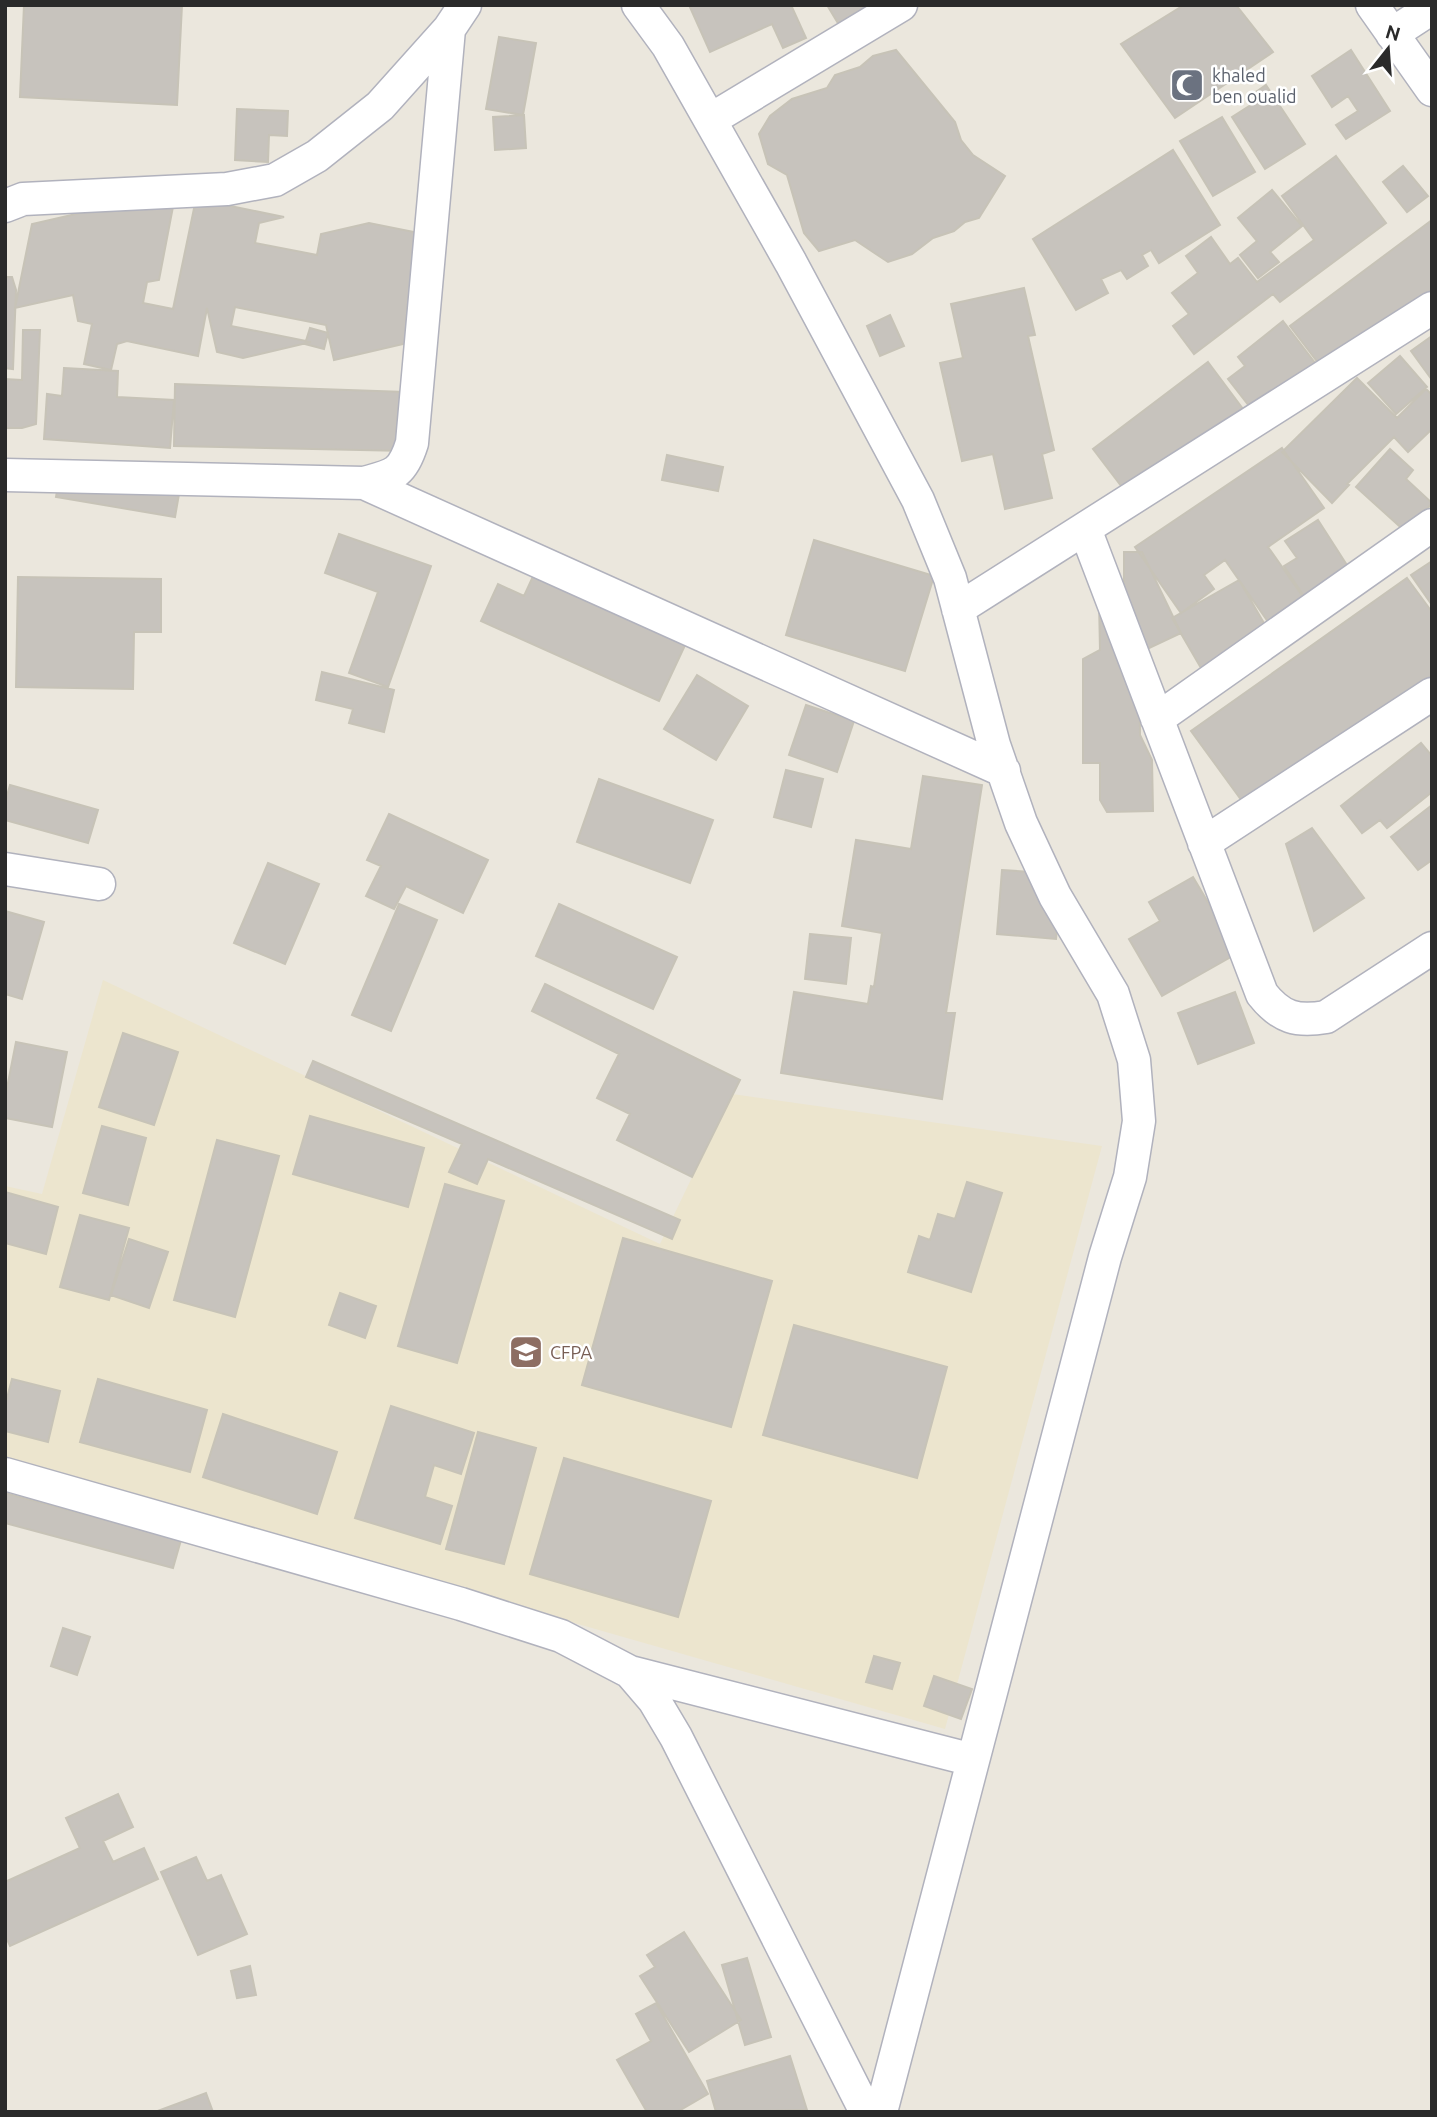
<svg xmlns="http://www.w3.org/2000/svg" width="1437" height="2117" viewBox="0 0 1437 2117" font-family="Ubuntu,sans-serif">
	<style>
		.education { fill: #ece5ce }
		.building { fill: #c7c3bd; stroke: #c7c3b7; stroke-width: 2 }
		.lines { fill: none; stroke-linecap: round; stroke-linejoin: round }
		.street-casing { stroke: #b1b2bd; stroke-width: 35 }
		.street { stroke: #fff; stroke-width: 32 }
		.labels { text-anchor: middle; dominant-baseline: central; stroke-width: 5; stroke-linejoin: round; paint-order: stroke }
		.worship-label { font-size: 18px; fill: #5b616d; stroke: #fff; text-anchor: start }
		.education-label { font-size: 18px; fill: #785e54; stroke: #fff; text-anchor: start }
	</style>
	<rect width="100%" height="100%" fill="#ebe7dd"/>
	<path class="education" d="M103,980l557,264 72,-150 370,52 -157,583 -940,-269v-274l37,8z"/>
	<path class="building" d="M24,5h158l-5,100 -157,-8z
		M689,5h102l15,33 -23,10 -11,-24 -62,28z
		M827,5h47l-35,20z
		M1184,5h52l37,47 -98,66 -54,-74z
		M499,37l37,6 -13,72 -37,-6z
		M896,50l59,72 6,18 12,15 32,21 -26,42 -14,4 -11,9 -21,7 -21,16 -24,8 -33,-22 -36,11 -15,-18 -17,-58 -19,-11 -9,-30 11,-18 22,-17 35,-11 8,-13 25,-8 13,-11z
		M1351,50l39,61 -44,28 -10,-14 22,-14 -10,-15 -16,11 -20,-31z
		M1266,85l39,59 -40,25 -33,-52 25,-16 -4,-7z
		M237,109l51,2 -1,25 -18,-1 -1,27 -33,-2z
		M524,115l2,33 -31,2 -2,-33z
		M1222,117l33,55 -42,24 -33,-55z
		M1173,150l47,75 -61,38 -8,-13 -9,5 6,11 -21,13 -6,-9 -20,9 7,14 -32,17 -43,-71z
		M1336,156l50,67 -106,79 -7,-8 -79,60 -21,-28 16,-12 -17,-21 26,-20 -12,-17 25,-19 19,27 8,-6 19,24 57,-42 -32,-44z
		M1403,166l25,30 -21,16 -24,-30z
		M1272,190l30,36 -32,26 9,10 -21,16 -18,-23 17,-14 -19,-23z
		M176,191l-17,89 -12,2 -4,21 30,6 23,-110 88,18 -25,6 -4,20 62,12 4,-21 48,-11 65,13 -22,106 -78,18 -8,-35 -91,-18 -4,19 80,16 -68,16 -26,-6 -10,-44 -9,48 -71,-15 -10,3 -6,26 -27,-6 8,-40 -14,-3 -5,-26 -58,13 17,-84z
		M1432,220v80l-103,77 -39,-51z
		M5,277h7l4,13 -3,79 -8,-1z
		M1024,288l11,47 -7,1 26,114 -12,4 10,44 -47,11 -12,-55 -31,7 -22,-98 23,-5 -12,-54z
		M890,315l14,31 -24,10 -13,-30z
		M1283,321l36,47 -62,48 -29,-37 17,-13 -7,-9z
		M310,328l18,5 -4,16 -19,-5z
		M23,330h17l-4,94 -14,4h-17v-49l17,1z
		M1432,336v44l-21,-29z
		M1400,356l27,31 -31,27 -28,-31z
		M1208,362l44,59 -114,87 -45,-59z
		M64,368l54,3 -1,26 57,3 -4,48 -126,-9 3,-45 15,2z
		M1357,378l40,40 29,-29 6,6v34l-24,23 -14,-15 -47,47 2,1 -17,18 -50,-51z
		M175,384l230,8 1,59 -232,-5z
		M1282,448l42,60 -56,39 45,64 -35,25 -53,-76 -21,15 10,14 -33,24 -46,-66z
		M1390,449l23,21 -7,9 26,24 -25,30 -51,-46z
		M667,455l56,12 -5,24 -56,-11z
		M60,474l119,20 -4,23 -119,-20z
		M1318,520l34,53 -45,28 -23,-35 13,-8 -12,-17z
		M339,534l92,32 -43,121 -39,-14 29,-81 -53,-19z
		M814,540l120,36 -29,95 -119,-36z
		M1124,552h18l39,81 -36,17h-6l1,85 12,25 1,51 -46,1 -7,-12v-37h-17v-104l17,-9 -1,-49h25z
		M1432,561v44l-21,-30z
		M535,572l152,69 -28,60 -178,-80 17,-37 26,12z
		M18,577l143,2v53h-27l-1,57 -117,-2z
		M1407,578l25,34v76l-179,128 -62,-85z
		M1239,580l40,69 -67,38 -40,-69z
		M322,672l72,18 -10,42 -35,-9 4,-14 -37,-9z
		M697,675l51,31 -32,54 -52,-31z
		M806,705l48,16 -17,51 -48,-17z
		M1421,743l11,13v36l-45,36 -7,-8 -18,13 -21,-27z
		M786,770l37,9 -12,48 -37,-10z
		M923,776l59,9 -36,228h9l-13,86 -161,-26 13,-81 74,12 3,-18 3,1 8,-54 -40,-7 14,-86 55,9z
		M599,779l114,41 -23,63 -113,-41z
		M10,785l88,25 -10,33 -83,-23v-17z
		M1432,805v55l-14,10 -27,-33z
		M389,814l99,46 -25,53 -57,-27 -12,23 -28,-13 15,-30 -14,-6z
		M1312,828l52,70 -50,33 -28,-87z
		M268,863l51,21 -34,80 -51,-21z
		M1002,870l60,4 -6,65 -59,-5z
		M1193,877l45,76 -76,43 -33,-57 31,-18 -11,-19z
		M399,904l38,16 -46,111 -39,-16z
		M559,904l118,53 -24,52 -117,-53z
		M5,911l39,11 -22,77 -17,-5z
		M810,934l41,4 -5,46 -41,-5z
		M545,984l195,96 -48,97 -75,-37 13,-26 -33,-16 22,-44 -87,-43z
		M1235,992l19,51 -56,21 -20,-51z
		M123,1033l55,19 -24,73 -55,-18z
		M16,1042l51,10 -15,75 -47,-9v-20z
		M313,1061l367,159 -8,19 -184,-80 -11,25 -28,-12 13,-28 -156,-67z
		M310,1116l114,32 -16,59 -115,-33z
		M102,1126l44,12 -18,67 -45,-12z
		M217,1140l62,16 -44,161 -61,-17z
		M967,1182l35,11 -31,99 -63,-20 11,-36 11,4 8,-26 17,5z
		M445,1184l59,17 -47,162 -59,-17z
		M5,1192l53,15 -12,47 -41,-11z
		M80,1215l49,13 -20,72 -49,-13z
		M623,1238l149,43 -41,146 -149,-42z
		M129,1239l39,13 -19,56 -38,-13z
		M340,1293l36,13 -11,32 -36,-13z
		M794,1325l153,42 -30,111 -154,-43z
		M12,1379l48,12 -12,51 -43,-11v-25z
		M98,1379l109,31 -17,62 -110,-30z
		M391,1406l83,27 -13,41 -27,-9 -9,32 27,9 -12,38 -85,-26z
		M223,1414l114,38 -20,62 -114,-37z
		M478,1432l58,16 -32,116 -58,-15z
		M564,1458l147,43 -33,116 -148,-43z
		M5,1493l176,47 -8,28 -168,-45z
		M63,1628l27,9 -13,38 -26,-9z
		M874,1656l26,7 -8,26 -26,-7z
		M934,1676l38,13 -11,30 -37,-13z
		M118,1794l15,33 -30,14 10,21 31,-14 14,31 -148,67 -5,-11v-53l75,-34 -14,-30z
		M196,1857l11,24 14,-6 26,59 -49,21 -37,-83z
		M684,1932l57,88 -52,32 -49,-76 15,-9 -8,-12z
		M747,1958l24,79 -26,8 -23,-80z
		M250,1966l6,29 -19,3 -6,-27z
		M656,2003l52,91 -31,18h-30l-30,-52 34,-19 -15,-27z
		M790,2056l17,54 -91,2 -9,-31z
		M206,2093l7,19h-58z"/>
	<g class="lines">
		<g class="street-casing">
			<path id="street" d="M638,5l30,41 123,217 127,237 32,78 44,167 27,78 34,73 58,98 21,66 5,61 -9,56 -25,80 -224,855
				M1372,5l60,85
				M1392,34l40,-26
				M710,120l191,-115
				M5,206l18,-7 204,-10 48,-9 42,-24 63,-50 69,-77 16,-24
				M5,475l359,8c29,-8 38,-8 48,-40l37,-414
				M364,483l640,288
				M1085,529l177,465c19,24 35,28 64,23l106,-69
				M958,609l474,-301
				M1157,719l275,-194
				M1204,843l228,-149
				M5,869l94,15
				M5,1474l456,130 100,32 69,36 24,28 22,37 190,375
				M630,1672l343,88"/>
		</g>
		<use href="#street" class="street"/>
	</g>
	<defs>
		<g id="mosque-square" transform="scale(1.75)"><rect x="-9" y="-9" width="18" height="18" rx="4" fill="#6b7280" stroke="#fff"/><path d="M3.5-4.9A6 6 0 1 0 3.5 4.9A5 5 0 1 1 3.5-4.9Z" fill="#fff"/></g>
		<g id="university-square" transform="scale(1.75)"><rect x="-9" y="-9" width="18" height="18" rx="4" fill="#8d6e63" stroke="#fff"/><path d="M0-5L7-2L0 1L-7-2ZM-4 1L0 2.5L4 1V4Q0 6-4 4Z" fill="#fff"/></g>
	</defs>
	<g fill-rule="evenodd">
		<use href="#mosque-square" x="1187" y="85"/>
		<use href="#university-square" x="526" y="1352"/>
	</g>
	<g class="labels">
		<g class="worship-label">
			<text x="1212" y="75">khaled<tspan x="1212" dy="21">ben oualid</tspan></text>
		</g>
		<g class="education-label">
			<text x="550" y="1352">CFPA</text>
		</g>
	</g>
	<rect width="1437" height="2117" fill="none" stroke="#2a2a2a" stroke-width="14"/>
	<g transform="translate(1388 49) rotate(17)" stroke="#ffffff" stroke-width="5" paint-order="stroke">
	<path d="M0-5L12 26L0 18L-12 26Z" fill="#2a2a2a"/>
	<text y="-10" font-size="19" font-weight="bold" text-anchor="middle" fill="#2a2a2a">N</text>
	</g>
</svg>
